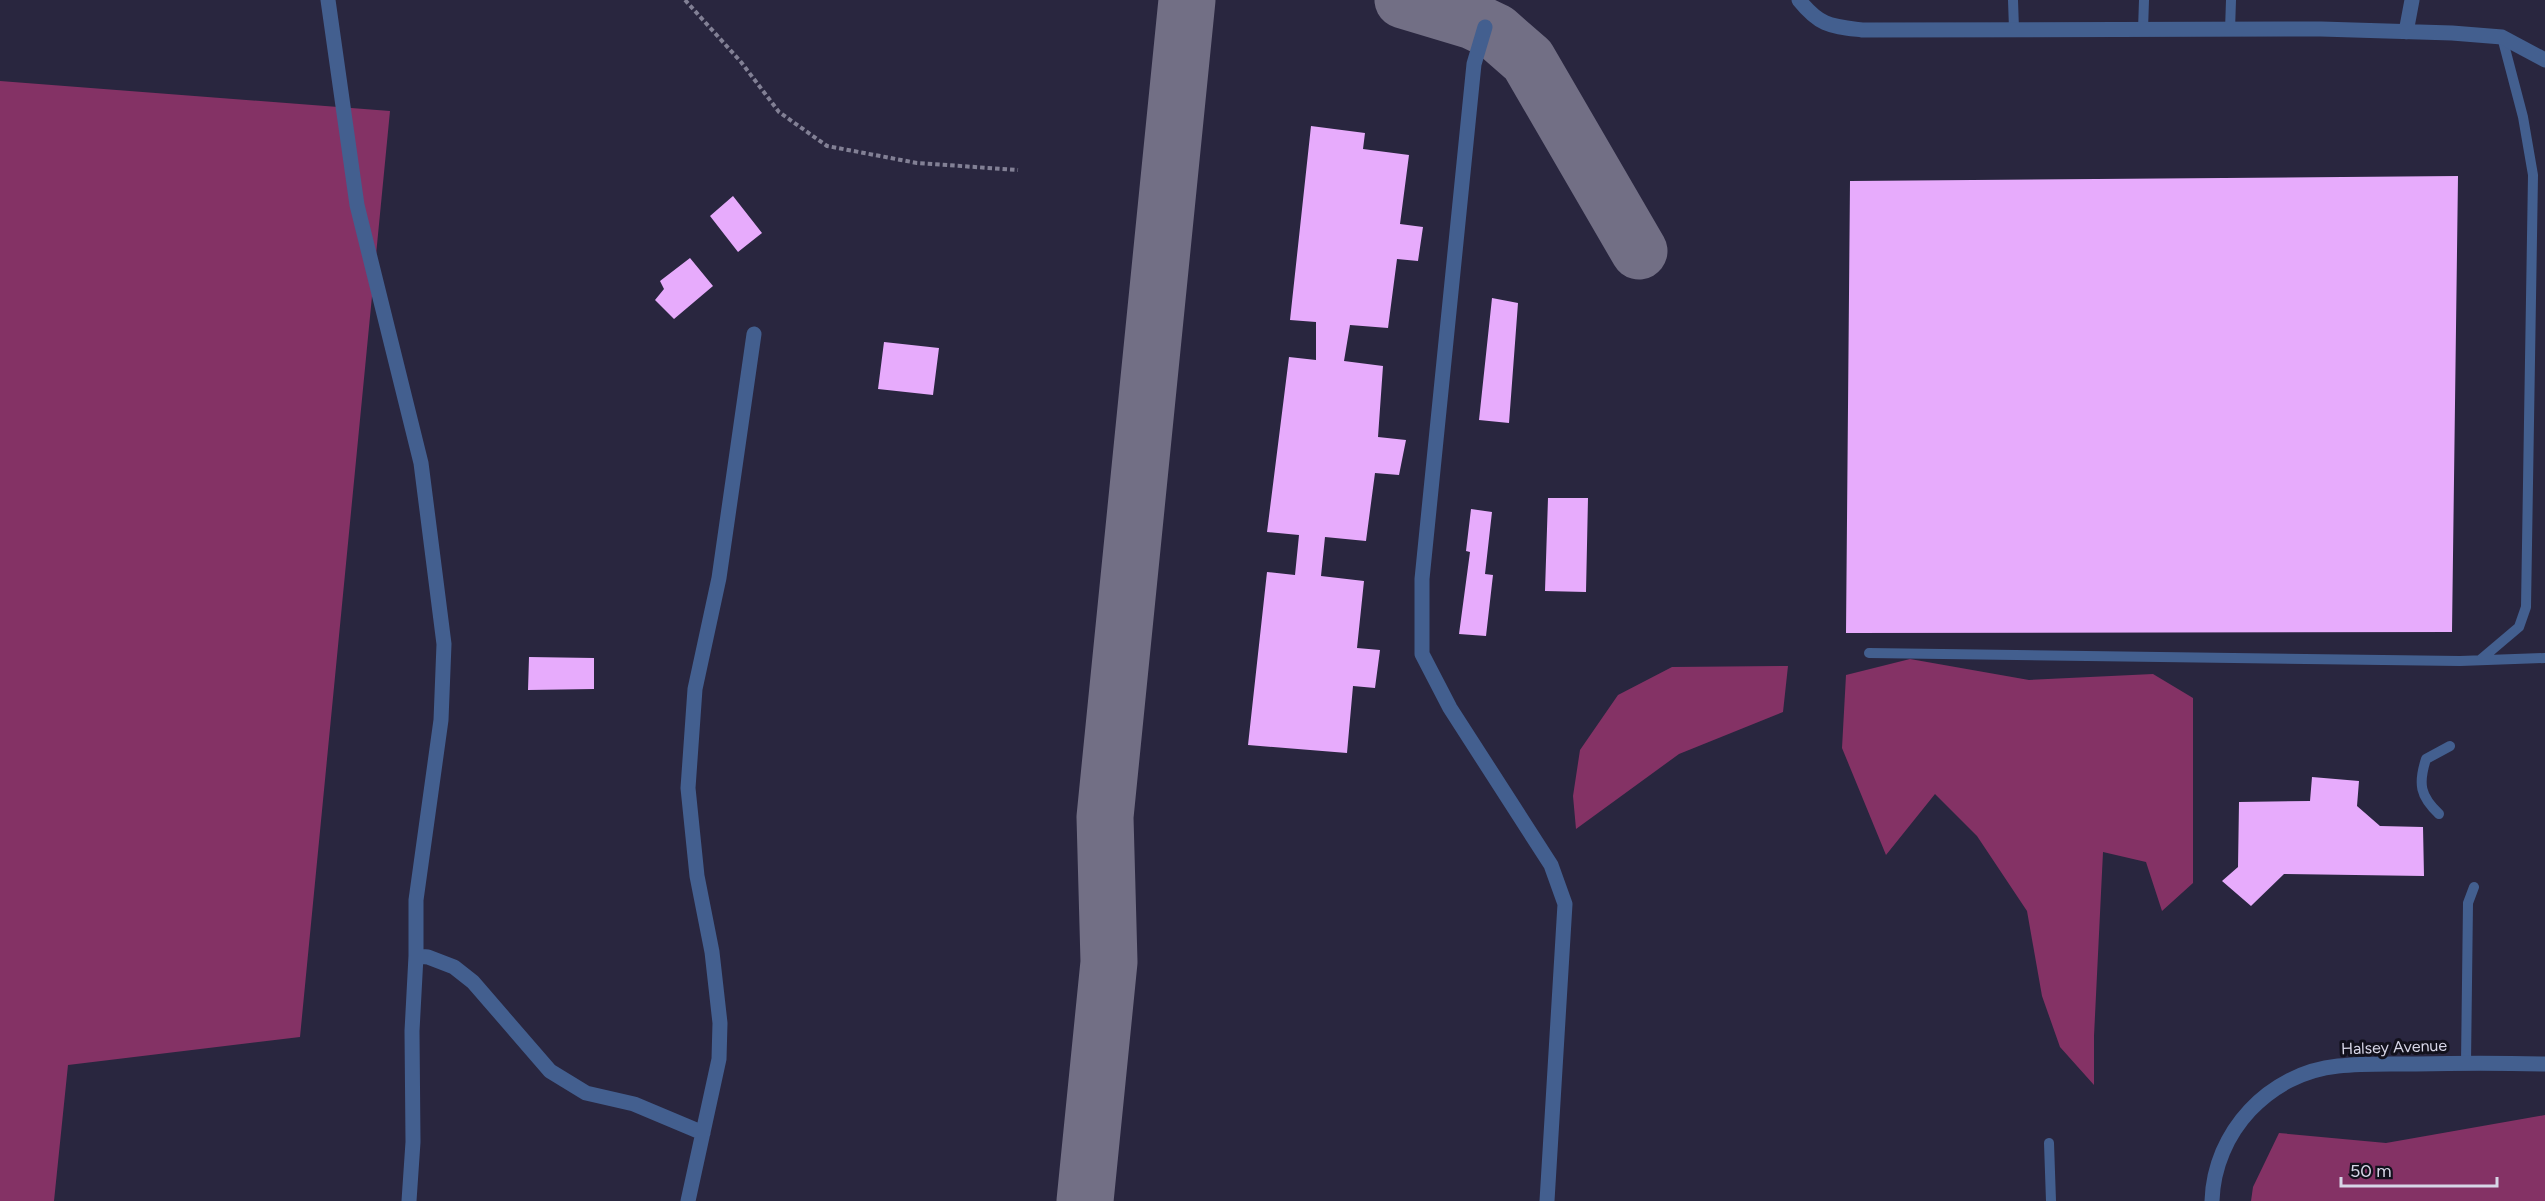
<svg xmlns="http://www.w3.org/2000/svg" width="2545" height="1201" viewBox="0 0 2545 1201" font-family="Figtree,sans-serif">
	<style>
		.forest { fill: #843265 }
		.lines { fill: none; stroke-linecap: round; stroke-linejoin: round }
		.taxiway { stroke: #726f85; stroke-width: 57 }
		.building { fill: #e7abfc }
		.path { stroke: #828095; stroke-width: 4; stroke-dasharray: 4.5 3; stroke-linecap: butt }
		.lane { stroke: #435f8f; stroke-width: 10 }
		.street { stroke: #435f8f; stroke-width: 15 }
		.labels { text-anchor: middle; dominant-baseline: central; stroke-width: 6; stroke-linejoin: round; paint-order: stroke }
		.street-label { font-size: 16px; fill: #d7d6e7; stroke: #12111c }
	</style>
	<rect width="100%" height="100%" fill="#29263f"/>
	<path class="forest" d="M0,81l390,30 -90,926 -232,28 -14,136h-54z
		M1910,659l119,21 124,-6 40,24v185l-31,28 -16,-49 -43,-10 -9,184v49l-34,-38 -18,-51 -15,-85 -50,-75 -42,-42 -49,61 -44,-107 4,-73z
		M1788,666l-5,46 -104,42 -103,75 -3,-33 7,-46 38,-55 54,-28z
		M2545,1115v86h-294l2,-14 26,-54 107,10z"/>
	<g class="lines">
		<path class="taxiway" d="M1403,0l70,21 23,11 32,28 111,191
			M1085,1201l24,-239 -4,-145 82,-817"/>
	</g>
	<path class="building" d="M1311,126l54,7 -2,16 46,6 -9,69 23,3 -5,34 -21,-2 -9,69 -38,-3 -6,36 39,5 -5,71 28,3 -7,35 -24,-2 -9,68 -41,-4 -4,39 43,5 -7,67 23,2 -5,38 -22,-2 -6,67 -99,-8 19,-173 28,3 4,-40 -32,-3 22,-175 27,3v-38l-26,-2z
		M2458,176l-6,456 -606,1 4,-452z
		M733,196l29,37 -24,19 -28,-36z
		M690,258l23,28 -39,33 -19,-19 9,-11 -4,-8z
		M1492,298l26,5 -9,120 -30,-3z
		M884,342l55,6 -6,47 -55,-6z
		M1548,498h40l-2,94 -41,-1z
		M1471,509l21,3 -7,62 8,1 -7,61 -27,-2 11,-82 -4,-1z
		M529,657l65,1v31l-66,1z
		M2312,777l47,4 -2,25 23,20 43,1 1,49 -140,-2 -33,32 -29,-25 16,-14 1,-65 71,-1z"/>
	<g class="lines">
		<path class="path" d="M685,0l56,62 38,50 48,34 90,17 101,7"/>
		<path class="lane" d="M2013,0l1,29
			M2143,30l1,-30
			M2230,30l1,-30
			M1869,653l591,8 85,-3
			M2480,660l39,-33 7,-20 7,-432 -10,-58 -21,-80
			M2439,814c-19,-18 -21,-30 -13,-55l24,-13
			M2466,1063l2,-160 6,-16
			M2049,1143l2,58"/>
		<path class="street" d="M328,0l29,205 64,258 23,181 -3,76 -25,180v56l-4,75 1,111 -4,59
			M1799,0c21,26 31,26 63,30l459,-1 131,4 50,4 43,23
			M1485,27l-11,37 -52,515v75l28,54 101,157 14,39 -18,297
			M2406,32l6,-32
			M416,956l12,1 26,10 19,15 77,89 36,22 48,11 69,29
			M688,1201l31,-142 1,-36 -8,-71 -15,-76 -9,-88 7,-99 24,-111 35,-244
			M2212,1201c2,-69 57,-128 126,-135 26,-3 53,-2 78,-2 43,-1 86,-1 129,0"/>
	</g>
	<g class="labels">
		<g class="street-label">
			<text transform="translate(2394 1047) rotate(-2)">Halsey Avenue</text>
		</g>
	</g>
	<path d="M2341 1177v9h156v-9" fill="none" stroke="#d7d6e7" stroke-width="3"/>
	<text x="2350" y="1177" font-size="18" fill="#d7d6e7" stroke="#12111c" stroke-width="4.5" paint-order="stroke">50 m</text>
</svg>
